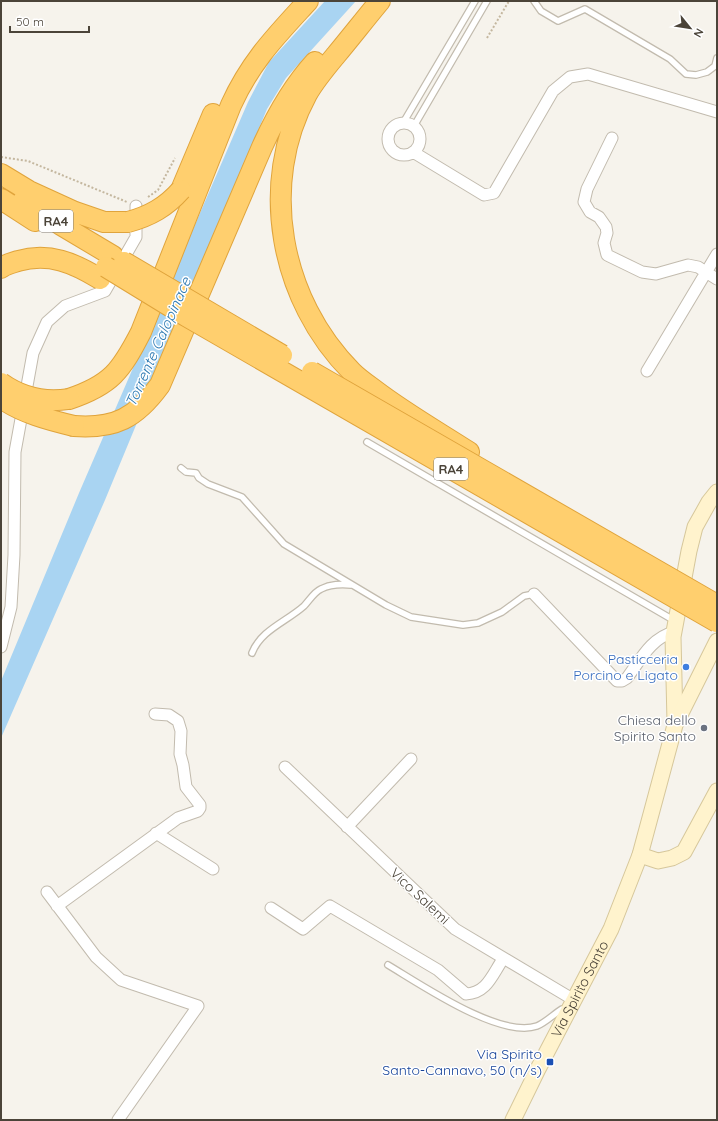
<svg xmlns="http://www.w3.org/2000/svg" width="718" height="1121" viewBox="0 0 718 1121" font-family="Quicksand,sans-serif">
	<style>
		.water { fill: #a9d4f2 }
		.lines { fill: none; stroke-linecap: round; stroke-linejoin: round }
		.lane-casing { stroke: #c2bbae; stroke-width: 8 }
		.street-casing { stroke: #c2bbae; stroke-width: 13 }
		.secondary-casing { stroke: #d6c79b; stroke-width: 17 }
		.highway-casing { stroke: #e0a43c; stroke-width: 22 }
		.path { stroke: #c4b79f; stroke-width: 2; stroke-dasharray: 2 2; stroke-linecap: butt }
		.lane { stroke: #fff; stroke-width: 5.5 }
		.street { stroke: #fff; stroke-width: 11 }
		.secondary { stroke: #fff3cd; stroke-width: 15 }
		.highway { stroke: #ffcf6e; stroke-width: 20 }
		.highway-bridge-casing { stroke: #e0a43c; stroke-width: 22; stroke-linecap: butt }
		.highway-bridge { stroke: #ffcf6e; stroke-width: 20 }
		.shop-dot { fill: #3f7fe0; stroke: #fff; stroke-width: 1.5 }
		.worship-dot { fill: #6b7280; stroke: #fff; stroke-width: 1.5 }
		.transit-dot { fill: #1a4fb4; stroke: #fff; stroke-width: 1.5 }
		.labels { text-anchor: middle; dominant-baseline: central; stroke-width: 3; stroke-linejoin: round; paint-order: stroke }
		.shield { fill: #fff; stroke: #817c74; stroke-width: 1 }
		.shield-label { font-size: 13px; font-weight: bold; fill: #4b4439 }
		.shop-label { font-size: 14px; fill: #366cbe; stroke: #fff; text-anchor: end }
		.worship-label { font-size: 14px; fill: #5b616d; stroke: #fff; text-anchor: end }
		.street-label { font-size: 14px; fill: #4b4439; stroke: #fff }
		.transit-label { font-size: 14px; fill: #164399; stroke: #fff; text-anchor: end }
		.water-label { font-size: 15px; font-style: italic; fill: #2e7ab2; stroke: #fff }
	</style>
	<rect width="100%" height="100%" fill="#f6f3ec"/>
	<path class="water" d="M325,1h31l-70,77 -19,31 -162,391 -104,238v-57l78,-188 169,-391 21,-40z"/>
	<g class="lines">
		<g class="lane-casing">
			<path id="lane" d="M534,1l7,10 17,10 27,-12 85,50 16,15 10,1 11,-3 8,-6 2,-8
				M403,123l72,-122
				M414,126l73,-125
				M367,442l308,179
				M181,468l5,4 10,1 3,5 9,6 34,13 42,47 102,61 25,12 52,8 15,-2 24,-11 22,-16 10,-2
				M252,653c9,-23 34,-31 52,-47 5,-5 10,-14 17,-17 10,-5 19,-5 30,-4
				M388,965c32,19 112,74 149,61 8,-3 17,-12 25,-17l5,3"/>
		</g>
		<g class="street-casing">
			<path id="street" d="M388 139a16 16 0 1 1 32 0a16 16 0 1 1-32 0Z
				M612,138l-25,51 -3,13 6,10 9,5 7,10 1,6 -3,10 3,12 35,17 14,2 32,-9 10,2 19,12
				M413,152l71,43 10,-2 59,-102 17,-14 18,-3 129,38
				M647,371l70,-117
				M534,594l83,87h5l5,-3c14,-19 24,-40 47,-46
				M1,647l10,-40 3,-52 1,-103 18,-99 14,-31 18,-16 40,-15 31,-54v-31
				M285,767l170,162 119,71
				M347,827l64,-68
				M156,833l57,36
				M47,892l49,65 25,23 77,26 -80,114
				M57,906l121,-88 20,-7 2,-3v-3l-14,-18 -3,-22 -3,-11 1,-23 -3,-10 -9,-6 -14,-1
				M271,908l32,21 27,-23 108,64 28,24c21,-1 26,-19 37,-35"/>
		</g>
		<g class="secondary-casing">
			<g id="secondary">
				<path d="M675,722l-2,-85 16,-86 6,-24 14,-25 8,-10"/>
				<path d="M640,855l18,6 14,-3 12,-6 33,-61"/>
				<path id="s1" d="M513,1120l25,-51 73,-140 29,-74 35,-130 42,-84"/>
			</g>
		</g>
		<g class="highway-casing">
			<path id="highway" d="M380,1c-15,18 -29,36 -44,54 -10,12 -21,25 -29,39 -49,90 -27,206 45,278 7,7 16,13 24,19 29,22 62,41 93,61
				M1,174l28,17 46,21 29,10h24
				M181,190l32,-76
				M1,199l34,22
				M24,199l37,26 52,31
				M1,268c5,-4 11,-5 17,-7 31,-9 56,2 82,18
				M69,399c42,-14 52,-28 72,-67l90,-227c20,-44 45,-69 77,-104
				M74,426c41,3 62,-8 86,-41l102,-238c14,-31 30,-60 53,-85"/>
		</g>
		<path class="path" d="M487,38l22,-37
			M1,157l27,4 99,41
			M148,197l10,-7 17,-32"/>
		<use href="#lane" class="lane"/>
		<use href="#street" class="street"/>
		<use href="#secondary" class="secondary"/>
		<use href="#highway" class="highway"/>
		<g class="highway-bridge-casing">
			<path id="highway-bridge" d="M128,222c22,-6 38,-15 53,-32
				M124,262l158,93
				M106,267l80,49 531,306
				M312,372l405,233
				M1,383c21,15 43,20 68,16
				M1,398c21,15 48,22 73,28"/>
		</g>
		<use href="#highway-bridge" class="highway-bridge"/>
	</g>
	<circle class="shop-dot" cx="686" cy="667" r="4"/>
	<circle class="worship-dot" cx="704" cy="728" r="4"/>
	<rect class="transit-dot" x="546" y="1058" width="8" height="8" rx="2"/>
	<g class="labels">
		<g class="shield">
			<rect x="39" y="210" width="34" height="22" rx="3"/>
			<rect x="434" y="458" width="34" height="22" rx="3"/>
		</g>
		<g class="shield-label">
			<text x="56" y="221">RA4</text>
			<text x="451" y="469">RA4</text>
		</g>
		<g class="shop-label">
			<text x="678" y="659">Pasticceria<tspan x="678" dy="16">Porcino e Ligato</tspan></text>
		</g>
		<g class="worship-label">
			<text x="696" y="720">Chiesa dello<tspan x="696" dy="16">Spirito Santo</tspan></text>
		</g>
		<g class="street-label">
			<text transform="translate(420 896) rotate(43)">Vico Salemi</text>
			<text stroke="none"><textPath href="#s1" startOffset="147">Via Spirito Santo</textPath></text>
		</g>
		<g class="transit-label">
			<text x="542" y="1054">Via Spirito<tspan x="542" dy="16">Santo-Cannavo, 50 (n/s)</tspan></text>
		</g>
		<g class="water-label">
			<text transform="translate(158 342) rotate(-66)">Torrente Calopinace</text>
		</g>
	</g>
	<rect width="718" height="1121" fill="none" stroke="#4b4439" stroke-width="4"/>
	<g transform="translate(690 28) rotate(120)" stroke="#ffffff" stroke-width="3" paint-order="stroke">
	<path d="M0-3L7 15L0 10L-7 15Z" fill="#4b4439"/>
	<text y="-6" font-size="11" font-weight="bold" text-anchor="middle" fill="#4b4439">N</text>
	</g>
	<path d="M10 26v6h79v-6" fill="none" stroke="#4b4439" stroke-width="2"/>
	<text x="16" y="26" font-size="12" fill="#4b4439" stroke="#ffffff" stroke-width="3" paint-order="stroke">50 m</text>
</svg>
